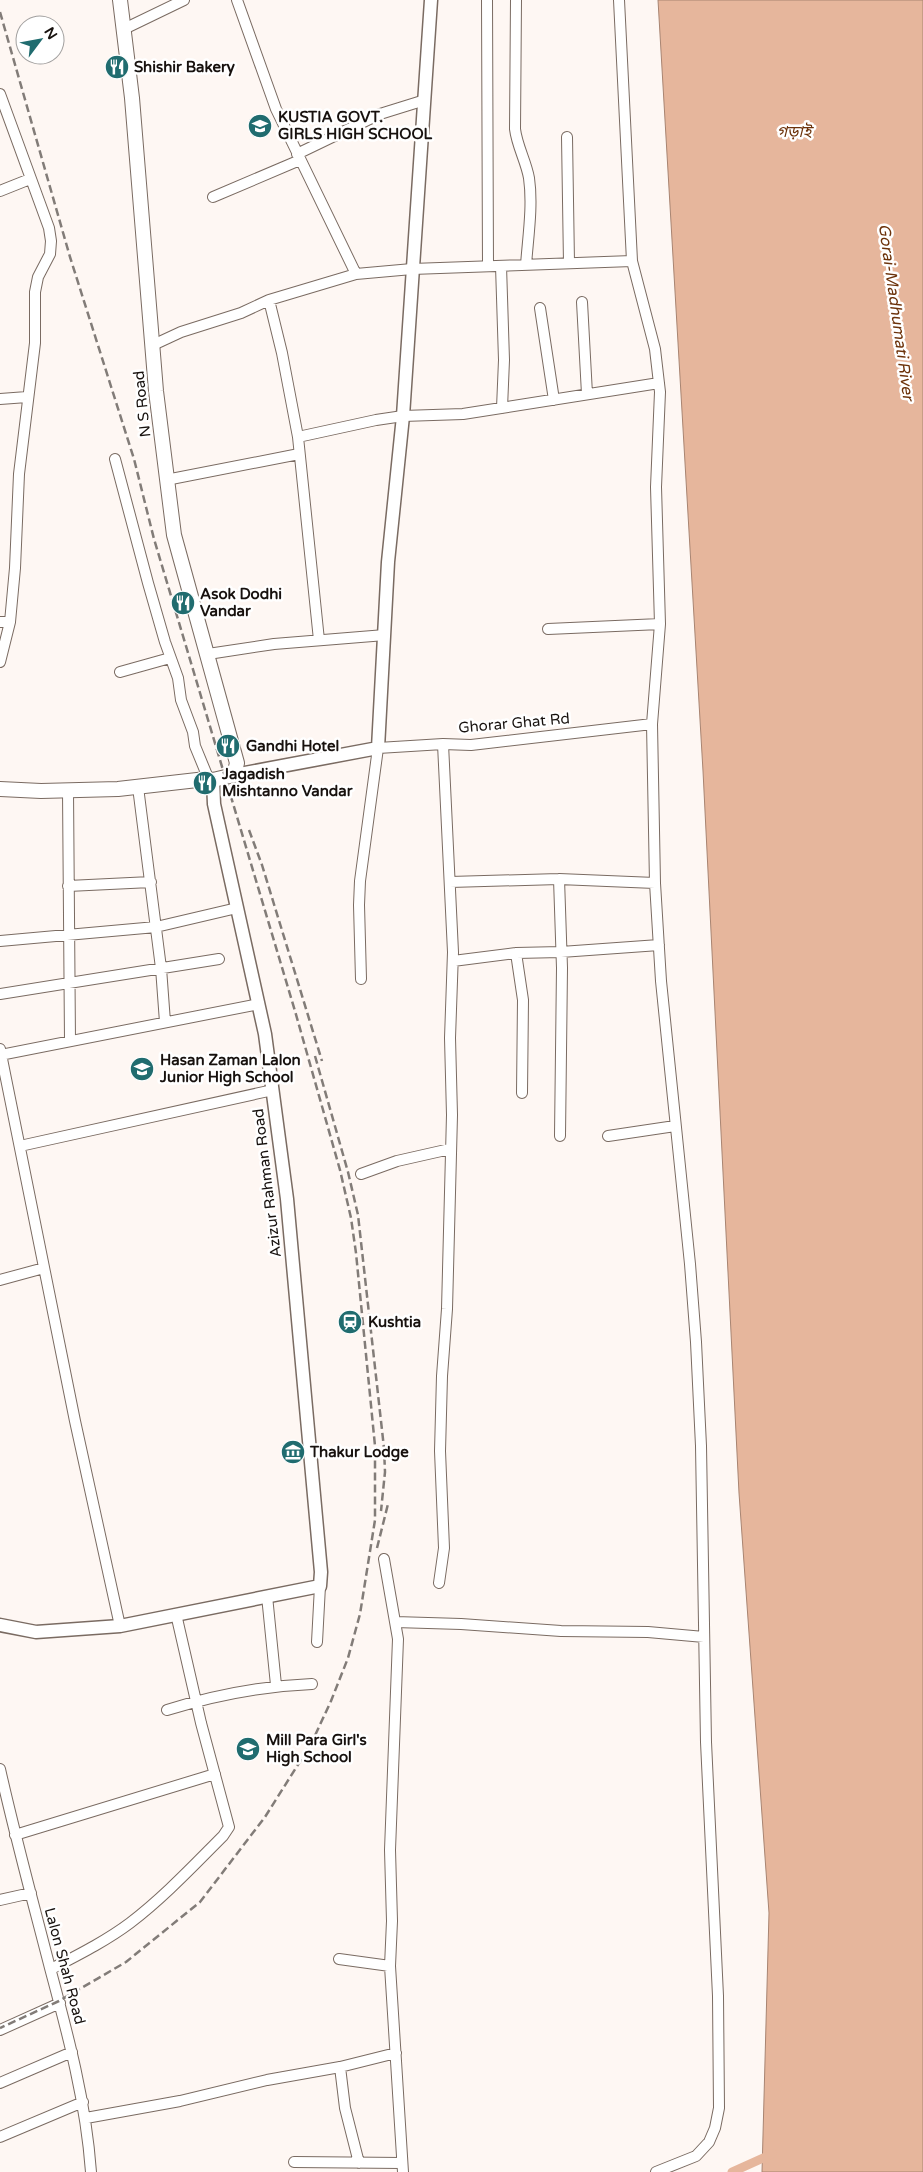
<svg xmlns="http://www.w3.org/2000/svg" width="923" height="2172" viewBox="0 0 923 2172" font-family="'Varela Round','Noto Sans Bengali',sans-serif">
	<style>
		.water { fill: #e6b69c; stroke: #a88471 }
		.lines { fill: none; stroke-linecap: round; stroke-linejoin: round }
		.canal { stroke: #e6b69c; stroke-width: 9 }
		.minor-casing { stroke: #7a6b62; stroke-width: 12 }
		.tertiary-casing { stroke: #7a6b62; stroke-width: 15 }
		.secondary-casing { stroke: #7a6b62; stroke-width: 16 }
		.minor { stroke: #fff; stroke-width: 10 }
		.tertiary { stroke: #fff; stroke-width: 12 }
		.secondary { stroke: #fff; stroke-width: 14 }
		.rail { stroke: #827c78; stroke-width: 2.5; stroke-dasharray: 8 4; stroke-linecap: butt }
		.labels { text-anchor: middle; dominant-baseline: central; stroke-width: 5; stroke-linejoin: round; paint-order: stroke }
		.poi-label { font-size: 15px; font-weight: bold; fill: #17110e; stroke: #fff; text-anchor: start }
		.street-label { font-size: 15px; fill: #17110e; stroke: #fff }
		.water-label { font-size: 16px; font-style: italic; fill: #6c320a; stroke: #fff }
	</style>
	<rect width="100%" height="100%" fill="#fef7f3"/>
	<path class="water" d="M658,0h265v2172h-161l7,-259 -30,-420 -36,-722z"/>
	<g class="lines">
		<path class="canal" d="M732,2172l40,-18"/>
		<g class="minor-casing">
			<path id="minor" d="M237,0l39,109 80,165
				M487,0l1,266
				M516,0l-1,129c2,17 11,32 14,49 4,28 -1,59 -3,87
				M619,0l13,261 23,88 5,43 -4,95 4,137 -8,100 3,159 6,98 29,283 6,78 5,104 5,296 12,254 1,112 -4,20 -6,14 -13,14 -40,16
				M124,29l60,-29
				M0,94l49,134 2,13 -1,13 -12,23 -3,15v51l-16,131 -4,94 -5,54 -10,40
				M567,137l2,126
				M297,154l83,-40 45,-14
				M0,191l30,-12
				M213,197l87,-37
				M501,266l3,94 -2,48
				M269,300l13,53 16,84 21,203
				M582,302l5,92
				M540,308l14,92
				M153,345l28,-13 60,-19 28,-13 87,-26 56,-5 220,-8
				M0,399l27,-2
				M298,437l78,-17 27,-4 60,-2 196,-31
				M115,459l33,124 17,59 13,36 3,22 12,32 2,14 14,34
				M166,480l133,-26
				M0,622h10
				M548,629l112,-5
				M208,654l66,-10 111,-9
				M120,672l50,-14
				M138,787l23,181 4,54
				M68,791l2,250
				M559,879l3,89 -2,168
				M450,882l109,-3 96,4
				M68,886l83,-4
				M0,941l156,-14 81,-19
				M516,953l7,47 -1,93
				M453,961l63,-8 45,-1 98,-7
				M361,979l-2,-74 1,-24 18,-133 65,-4 28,1 181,-21
				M0,994l219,-35
				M0,1049l75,372 45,205
				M0,1055l259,-51
				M608,1136l67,-10
				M20,1146l253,-56
				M361,1174l36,-13 53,-12
				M0,1280l44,-12
				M384,1559l14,80 -8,211 2,71 -2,45 13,206
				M439,1583l5,-35 -4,-97 2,-75 5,-67 5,-194 -2,-77 3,-86 -10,-208
				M267,1596l9,89
				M395,1622l66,2 100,7 87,1 56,5
				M317,1642l3,-56
				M167,1710c48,-15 95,-24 145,-26
				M0,1769c15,67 33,133 50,199 18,67 36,134 41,204
				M15,1835l200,-61
				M0,1900l31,-7
				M339,1959l51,7
				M51,1969c27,-14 55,-28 79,-46 34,-26 63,-57 93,-87l6,-9 -28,-104 -25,-109
				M0,2030l60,-27
				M340,2067l5,41 14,55
				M0,2083l72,-31
				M86,2118l94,-17 87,-21 73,-13 56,-14
				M0,2137l83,-35
				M294,2162l108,1"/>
		</g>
		<g class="tertiary-casing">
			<path id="tertiary" d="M234,775l144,-27 10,-186 15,-146 28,-416
				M0,1625l36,7 84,-6 200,-40 1,-14 -34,-373 -22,-165 -51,-230 -1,-24"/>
		</g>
		<g class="secondary-casing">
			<path id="secondary" d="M0,789l41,2 77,-2 88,-10 7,1 21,-5 3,-12 -63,-228 -18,-144 -24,-293 -12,-98"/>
		</g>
		<use href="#minor" class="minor"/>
		<use href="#tertiary" class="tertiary"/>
		<use href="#secondary" class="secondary"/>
		<path class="rail" d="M0,12l70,245 64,202 20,80 141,472 45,159 11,48 5,35 19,193v74l-15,94 -12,44 -17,43 -20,43 -46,73 -65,85 -74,60 -67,39 -59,27
			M249,830l13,35 60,196
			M315,1056l33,116 10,43 26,233 1,24 -4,39
			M377,1548l11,-44"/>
	</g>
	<defs>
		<g id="restaurant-disc" transform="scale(1.25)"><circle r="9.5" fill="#206c6f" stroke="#fff"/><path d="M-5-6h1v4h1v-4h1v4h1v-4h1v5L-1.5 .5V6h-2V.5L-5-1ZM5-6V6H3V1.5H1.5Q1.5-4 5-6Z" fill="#fff"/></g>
		<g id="school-disc" transform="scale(1.25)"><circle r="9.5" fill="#206c6f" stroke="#fff"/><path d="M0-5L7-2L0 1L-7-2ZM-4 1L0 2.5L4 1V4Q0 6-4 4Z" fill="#fff"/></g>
		<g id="station-disc" transform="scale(1.25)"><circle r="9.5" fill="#206c6f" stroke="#fff"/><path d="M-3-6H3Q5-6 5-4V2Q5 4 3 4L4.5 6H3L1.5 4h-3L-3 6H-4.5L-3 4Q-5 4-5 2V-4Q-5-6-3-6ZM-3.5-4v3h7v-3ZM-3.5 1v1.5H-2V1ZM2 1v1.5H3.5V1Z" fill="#fff"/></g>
		<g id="museum-disc" transform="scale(1.25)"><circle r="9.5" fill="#206c6f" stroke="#fff"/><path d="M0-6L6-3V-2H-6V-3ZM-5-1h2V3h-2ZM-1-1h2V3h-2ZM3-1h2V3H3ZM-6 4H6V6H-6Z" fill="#fff"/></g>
	</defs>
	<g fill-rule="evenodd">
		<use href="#restaurant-disc" x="117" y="67"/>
		<use href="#school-disc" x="260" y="126"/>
		<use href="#restaurant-disc" x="183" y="603"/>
		<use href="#restaurant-disc" x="228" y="746"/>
		<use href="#restaurant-disc" x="205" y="783"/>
		<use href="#school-disc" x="142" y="1069"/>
		<use href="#station-disc" x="350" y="1322"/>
		<use href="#museum-disc" x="293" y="1452"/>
		<use href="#school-disc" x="248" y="1749"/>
	</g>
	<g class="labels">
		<g class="poi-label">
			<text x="134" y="67">Shishir Bakery</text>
			<text x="278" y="117">KUSTIA GOVT.<tspan x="278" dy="17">GIRLS HIGH SCHOOL</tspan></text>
			<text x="200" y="594">Asok Dodhi<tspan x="200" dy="17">Vandar</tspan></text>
			<text x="246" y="746">Gandhi Hotel</text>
			<text x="222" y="774">Jagadish<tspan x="222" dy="17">Mishtanno Vandar</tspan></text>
			<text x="160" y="1060">Hasan Zaman Lalon<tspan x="160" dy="17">Junior High School</tspan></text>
			<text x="368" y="1322">Kushtia</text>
			<text x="310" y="1452">Thakur Lodge</text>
			<text x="266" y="1740">Mill Para Girl's<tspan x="266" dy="17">High School</tspan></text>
		</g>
		<g class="street-label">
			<text transform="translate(142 404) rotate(-96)">N S Road</text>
			<text transform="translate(514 723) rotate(-5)">Ghorar Ghat Rd</text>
			<text transform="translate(267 1183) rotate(-97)">Azizur Rahman Road</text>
			<text transform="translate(65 1966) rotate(75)">Lalon Shah Road</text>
		</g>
		<g class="water-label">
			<text x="794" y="132">গড়াই</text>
			<text transform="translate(896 312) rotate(82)">Gorai-Madhumati River</text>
		</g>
	</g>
	<g transform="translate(40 40) rotate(58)"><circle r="24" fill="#ffffff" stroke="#a2a09f"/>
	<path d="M0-4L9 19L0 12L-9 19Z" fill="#206c6f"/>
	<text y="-8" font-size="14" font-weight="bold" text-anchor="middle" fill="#17110e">N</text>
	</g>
</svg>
